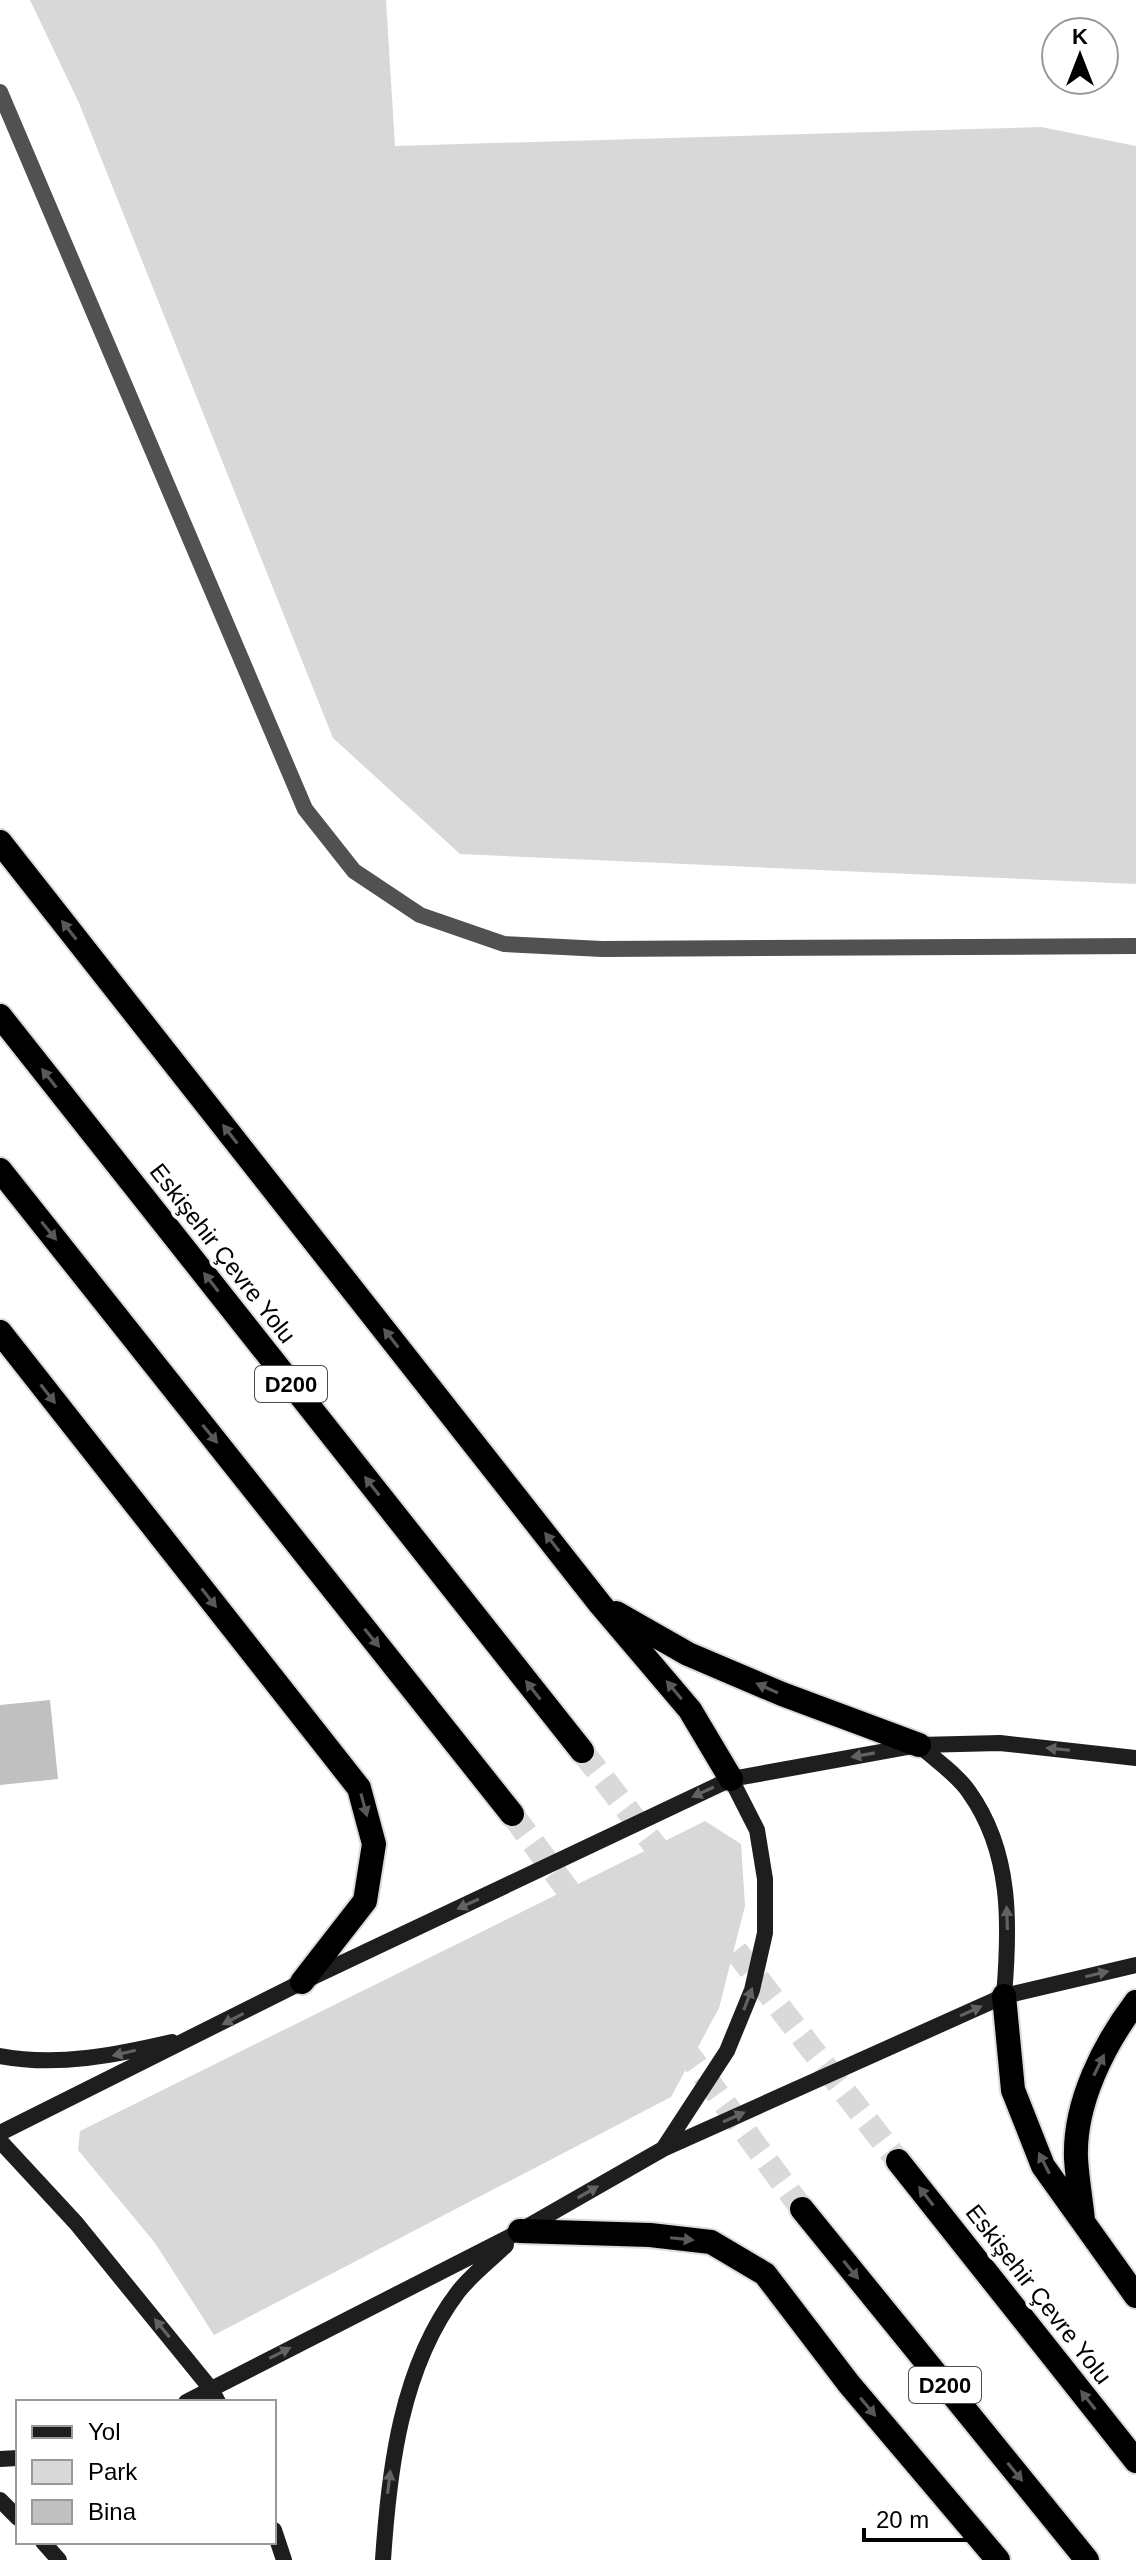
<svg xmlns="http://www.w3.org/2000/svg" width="1136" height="2560" viewBox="0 0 1136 2560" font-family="Arial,sans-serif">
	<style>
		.green { fill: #d8d8d8 }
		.building { fill: #c0c0c0 }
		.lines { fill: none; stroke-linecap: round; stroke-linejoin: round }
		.highway-tunnel { stroke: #d9d9d9; stroke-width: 24; stroke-dasharray: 24 12; stroke-linecap: butt }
		.highway-casing { stroke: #dbdbdb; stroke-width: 28 }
		.lane { stroke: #515151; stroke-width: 16 }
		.secondary { stroke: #1e1e1e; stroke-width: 16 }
		.highway { stroke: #000; stroke-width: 24 }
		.oneway { fill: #595959 }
		.oneway2 { fill: #626262 }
		.labels { text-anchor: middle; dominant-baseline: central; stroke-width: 7; stroke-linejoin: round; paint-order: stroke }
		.shield { fill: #fff; stroke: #4c4c4c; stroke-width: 2 }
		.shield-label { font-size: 22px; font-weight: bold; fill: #000 }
		.street-label { font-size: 24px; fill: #000; stroke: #fff }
	</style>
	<rect width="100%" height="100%" fill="#fff"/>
	<path class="green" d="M30,0h356l9,146 646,-19 95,19v738l-676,-30 -127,-116 -254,-635z
		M705,1821l36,23 4,62 -26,102 -48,89 -457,238 -59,-92 -77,-93 2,-19z"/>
	<path class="building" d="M50,1700l8,79 -58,6v-80z"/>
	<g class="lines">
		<path class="highway-tunnel" d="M582,1751l316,410
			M512,1814l290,395"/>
		<g class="highway-casing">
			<path id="highway" d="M0,842l600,762 90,106 41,69
				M0,1016l582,735
				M0,1170l512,644
				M0,1332l359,456 15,56 -9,57 -63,81
				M616,1613l72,41 94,40 137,51
				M1004,1996l9,94 30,76 93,130
				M898,2161l238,300
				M802,2209l285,351
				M1083,2220c-2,-20 -6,-42 -7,-62 -2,-55 28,-114 60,-156
				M520,2231l130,4 61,7 54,32 84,110 149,176"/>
		</g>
		<path class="lane" d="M0,92l305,717 49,62 66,44 84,29 98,5 534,-3"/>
		<path class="secondary" d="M919,1745l81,-2 136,15
			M731,1779l188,-34c16,15 38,29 50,47 43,60 41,133 35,204
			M0,2056c57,11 116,-1 172,-14
			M0,2133l302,-151 429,-203 26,51 8,49v54l-13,57 -25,61 -64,98 -152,87 -325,166
			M0,2141l76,82 135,166 7,13
			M663,2149l341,-153 132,-31
			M0,2459l18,-1
			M0,2500l18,18
			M274,2530l10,30
			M43,2542l16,18
			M383,2560c6,-91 18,-193 75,-268 13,-17 33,-32 48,-47"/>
		<use href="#highway" class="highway"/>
	</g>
	<defs><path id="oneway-solid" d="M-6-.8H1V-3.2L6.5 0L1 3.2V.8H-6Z" transform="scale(2)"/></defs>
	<g class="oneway">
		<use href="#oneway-solid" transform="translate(69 930) rotate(-128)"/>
		<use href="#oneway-solid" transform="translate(49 1078) rotate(-128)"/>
		<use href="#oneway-solid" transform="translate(230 1134) rotate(-128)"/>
		<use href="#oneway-solid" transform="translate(49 1231) rotate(51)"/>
		<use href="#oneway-solid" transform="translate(211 1282) rotate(-128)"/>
		<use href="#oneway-solid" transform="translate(391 1338) rotate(-128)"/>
		<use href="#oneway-solid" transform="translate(48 1394) rotate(52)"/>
		<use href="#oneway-solid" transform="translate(210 1434) rotate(51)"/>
		<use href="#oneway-solid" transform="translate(372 1486) rotate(-128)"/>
		<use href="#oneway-solid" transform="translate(552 1542) rotate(-128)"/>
		<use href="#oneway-solid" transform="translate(209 1598) rotate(52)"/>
		<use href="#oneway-solid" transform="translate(372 1638) rotate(51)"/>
		<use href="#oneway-solid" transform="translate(767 1688) rotate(-156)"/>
		<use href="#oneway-solid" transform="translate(533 1690) rotate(-128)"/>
		<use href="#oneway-solid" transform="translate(674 1690) rotate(-130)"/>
		<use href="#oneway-solid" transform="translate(364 1805) rotate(75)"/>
		<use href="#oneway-solid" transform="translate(1099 2065) rotate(-64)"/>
		<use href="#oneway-solid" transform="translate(1044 2163) rotate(-117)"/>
		<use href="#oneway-solid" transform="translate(926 2196) rotate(-128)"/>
		<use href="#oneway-solid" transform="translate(682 2239) rotate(6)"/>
		<use href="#oneway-solid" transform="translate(851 2270) rotate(51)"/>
		<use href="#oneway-solid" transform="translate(1088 2400) rotate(-128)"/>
		<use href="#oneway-solid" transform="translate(868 2407) rotate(50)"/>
		<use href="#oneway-solid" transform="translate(1015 2472) rotate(51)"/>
	</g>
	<g class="oneway2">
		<use href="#oneway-solid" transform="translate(1058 1749) rotate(-174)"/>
		<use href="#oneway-solid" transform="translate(863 1755) rotate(170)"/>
		<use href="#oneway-solid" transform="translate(703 1792) rotate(155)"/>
		<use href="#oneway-solid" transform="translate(468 1904) rotate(155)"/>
		<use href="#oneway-solid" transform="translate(1007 1918) rotate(-92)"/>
		<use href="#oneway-solid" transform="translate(1097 1974) rotate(-13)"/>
		<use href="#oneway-solid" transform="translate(748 1999) rotate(-69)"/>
		<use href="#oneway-solid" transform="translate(971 2011) rotate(-24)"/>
		<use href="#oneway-solid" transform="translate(233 2019) rotate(152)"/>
		<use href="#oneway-solid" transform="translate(124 2053) rotate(167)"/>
		<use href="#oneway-solid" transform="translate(734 2117) rotate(-24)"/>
		<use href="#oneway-solid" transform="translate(588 2192) rotate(-30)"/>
		<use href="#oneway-solid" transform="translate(162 2328) rotate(-129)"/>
		<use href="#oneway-solid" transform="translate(280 2353) rotate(-27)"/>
		<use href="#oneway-solid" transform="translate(389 2482) rotate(-83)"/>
	</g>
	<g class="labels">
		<g class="shield">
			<rect x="255" y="1366" width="72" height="36" rx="6"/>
			<rect x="909" y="2367" width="72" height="36" rx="6"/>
		</g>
		<g class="shield-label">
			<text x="291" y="1384">D200</text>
			<text x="945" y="2385">D200</text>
		</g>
		<g class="street-label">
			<text transform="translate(223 1253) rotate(52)">Eskişehir Çevre Yolu</text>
			<text transform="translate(1039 2294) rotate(52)">Eskişehir Çevre Yolu</text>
		</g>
	</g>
	<rect x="16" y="2400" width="260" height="144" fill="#ffffff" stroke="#999999" stroke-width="2"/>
	<rect x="32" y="2426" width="40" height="12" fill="#1e1e1e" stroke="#999999" stroke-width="2"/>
	<text x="88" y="2440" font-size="24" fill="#000000">Yol</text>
	<rect x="32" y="2460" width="40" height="24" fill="#d8d8d8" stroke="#999999" stroke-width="2"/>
	<text x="88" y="2480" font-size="24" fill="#000000">Park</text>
	<rect x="32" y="2500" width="40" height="24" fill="#c0c0c0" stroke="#999999" stroke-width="2"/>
	<text x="88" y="2520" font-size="24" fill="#000000">Bina</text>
	<g transform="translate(1080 56)"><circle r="38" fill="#ffffff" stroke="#999999" stroke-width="2"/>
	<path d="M0-6L14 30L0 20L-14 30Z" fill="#000000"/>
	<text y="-12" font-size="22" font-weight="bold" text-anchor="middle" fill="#000000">K</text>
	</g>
	<path d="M864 2528v12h120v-12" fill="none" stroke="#000000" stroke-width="4"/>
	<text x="876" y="2528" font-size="24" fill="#000000" stroke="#ffffff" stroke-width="6" paint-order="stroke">20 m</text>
</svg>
